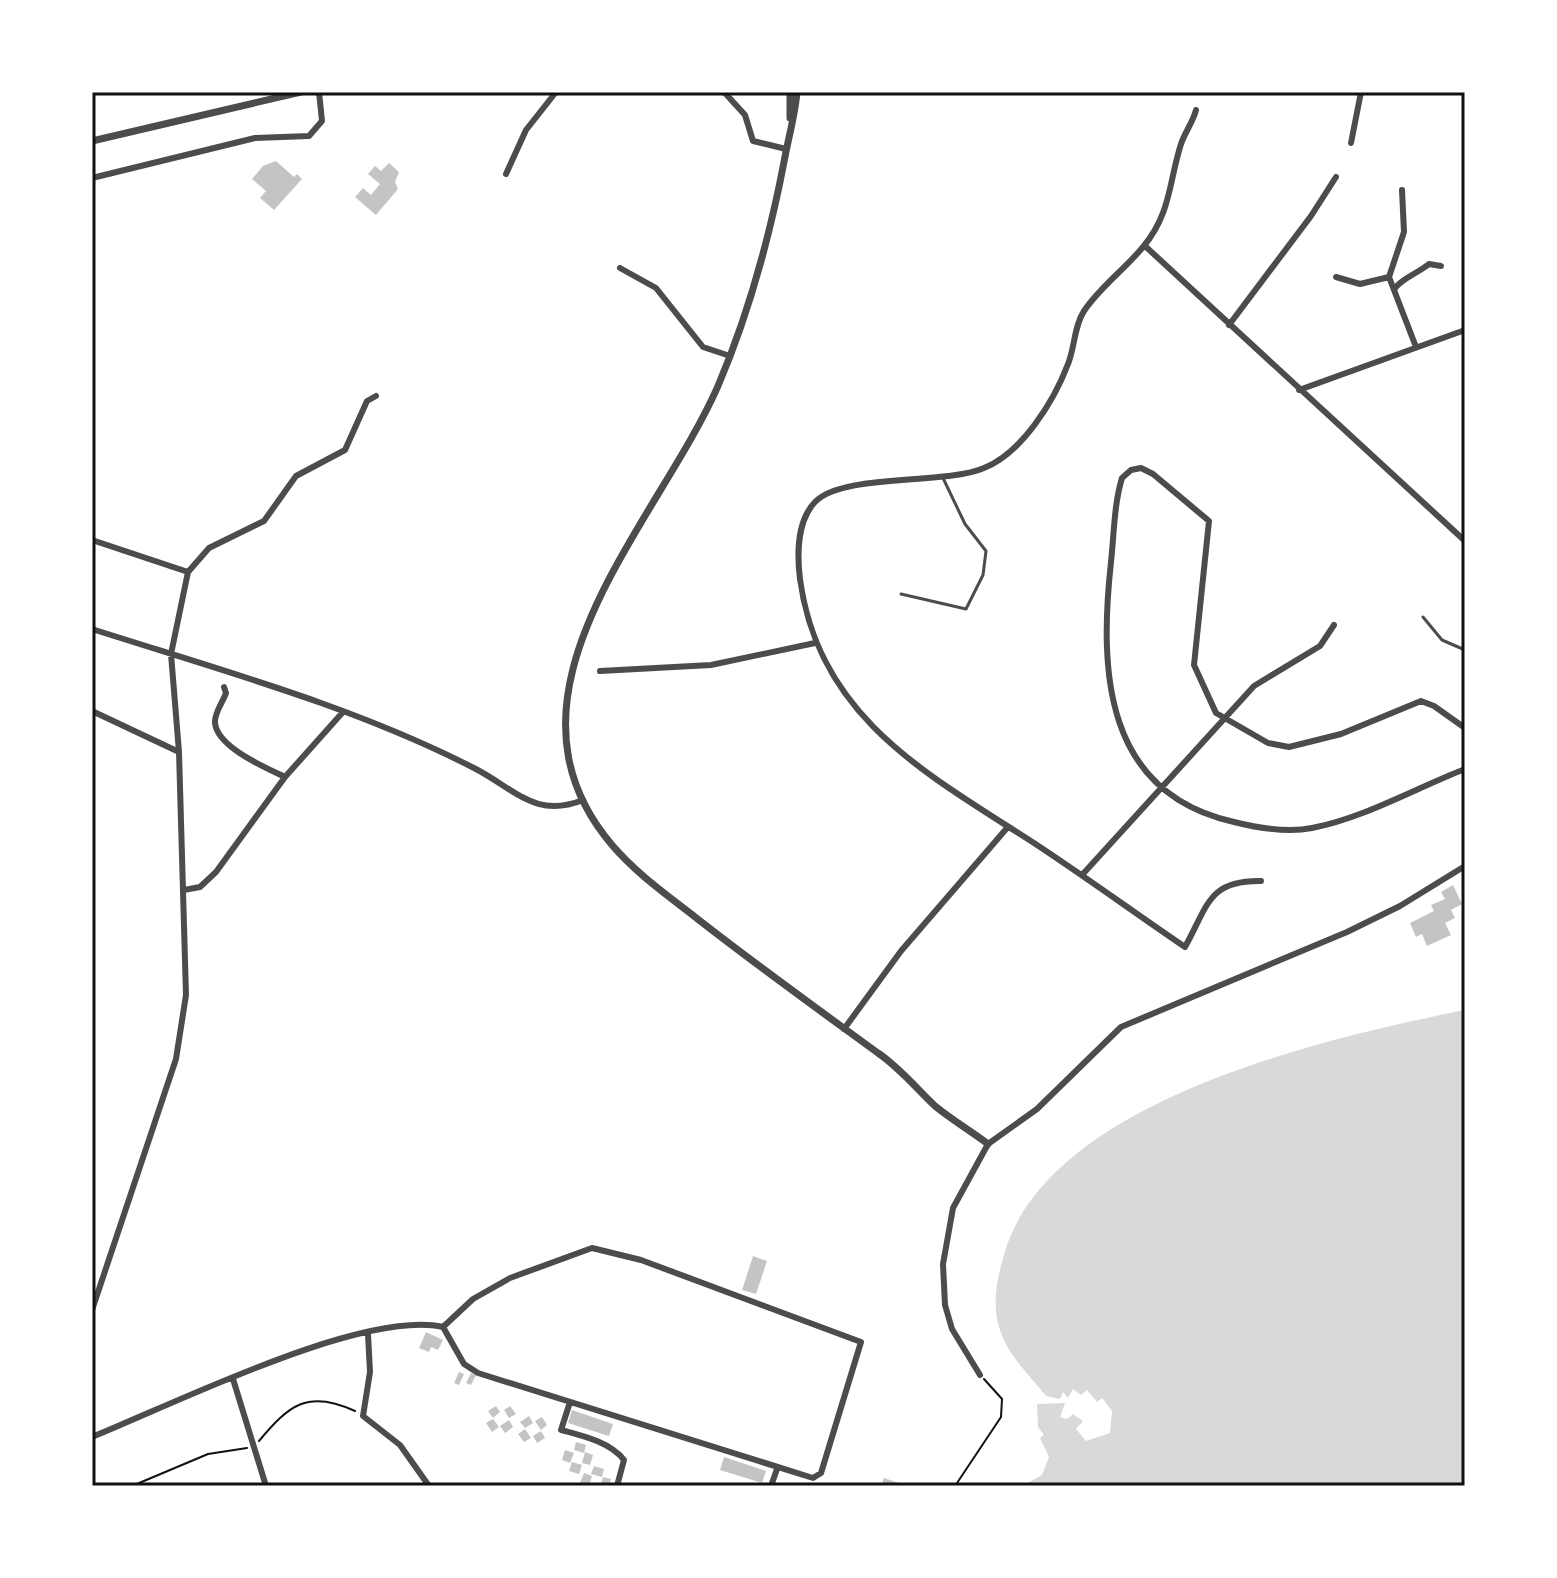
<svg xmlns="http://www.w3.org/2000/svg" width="1557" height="1578" viewBox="0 0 1557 1578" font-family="'Asap Condensed',sans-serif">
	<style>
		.water { fill: #d9d9d9 }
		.building { fill: #c4c4c4 }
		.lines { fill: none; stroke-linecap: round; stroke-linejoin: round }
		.path { stroke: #111; stroke-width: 2 }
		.service { stroke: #4c4c4c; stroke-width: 3 }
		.minor { stroke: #4c4c4c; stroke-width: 6 }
		.tertiary { stroke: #4c4c4c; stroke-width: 7 }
		.neatline { fill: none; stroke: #111; stroke-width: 3 }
	</style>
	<rect width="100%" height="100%" fill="#fff"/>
	<path class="water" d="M1465,1010v476h-443l20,-11 7,-18 -9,-19 4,-3 -6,-8 -1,-23 28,-1 -5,14 7,2 6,-5 10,7 -7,8 10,12 24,-8 2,-22 -10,-13 -5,4 -10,-12 -6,5 -8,-6 -5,9 -5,-6 -3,7 -14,-3c-18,-23 -39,-41 -47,-69 -7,-24 -2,-49 5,-72 43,-155 323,-217 461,-245z"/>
	<path class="building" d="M276,161l18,16 3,-3 5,5 -28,31 -14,-12 6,-7 -14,-12 11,-13z
		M389,163l10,9 -4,10 3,7 -22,26 -21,-18 8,-9 8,7 9,-11 -12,-10 7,-8 6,5z
		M1453,885l9,19 -11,6 4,8 -10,5 6,12 -24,11 -5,-12 -6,3 -6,-14 24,-12 -3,-6 14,-6 -4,-7z
		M753,1256l14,5 -11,33 -14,-4z
		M426,1332l17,8 -5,10 -7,-3 -2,5 -10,-4z
		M459,1372l5,2 -5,11 -5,-2z
		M471,1373l5,2 -5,10 -5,-2z
		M496,1406l4,6 -7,6 -5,-7z
		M510,1406l6,8 -7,4 -5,-8z
		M572,1410l41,14 -4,12 -41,-13z
		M529,1416l4,7 -8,5 -5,-6z
		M542,1417l5,8 -6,5 -6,-9z
		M493,1419l6,8 -7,5 -6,-9z
		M509,1420l4,7 -8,6 -5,-7z
		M525,1429l6,9 -7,4 -6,-8z
		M541,1431l4,7 -8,5 -4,-7z
		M576,1442l10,3 -2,8 -10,-3z
		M565,1450l9,3 -4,10 -8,-3z
		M585,1452l8,3 -3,10 -8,-2z
		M724,1457l42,14 -4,12 -42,-13z
		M572,1462l10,3 -3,9 -10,-3z
		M594,1466l10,3 -2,8 -11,-3z
		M584,1473l8,3 -3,10 -9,-3z
		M603,1477l8,2 -2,7h-9z
		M884,1478l15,5 -1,3h-17z"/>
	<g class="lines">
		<path class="path" d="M259,1441c30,-36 49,-52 96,-30
			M132,1486l76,-32 39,-6
			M955,1486l46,-69 1,-18 -18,-20"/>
		<path class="service" d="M901,594l65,15 17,-34 3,-24 -21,-27 -22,-46
			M1423,617l19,23 23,10
			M92,1468l1,18"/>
		<path class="minor" d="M724,92l21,23 8,26 33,8
			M1196,110c-3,12 -11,22 -15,34 -12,37 -10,70 -38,103 -18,22 -43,40 -59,64 -10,15 -9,36 -16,53 -14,37 -46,89 -84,104 -39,17 -141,5 -169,34 -18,19 -18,53 -15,77 19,140 129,196 237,266 50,33 98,68 148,102 23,-41 23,-67 76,-66
			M1351,143l10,-51
			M506,174l20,-44 30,-38
			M92,178l163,-40 54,-2 13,-15 -3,-29
			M1402,190l2,42 -15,45 27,70
			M1145,246l320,295
			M620,268l36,20 47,59 27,9
			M1336,277l24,7 29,-7
			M1394,290c5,-10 24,-17 35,-26l12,2
			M1229,325l82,-109 25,-39
			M1299,390l166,-60
			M92,540l96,32
			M92,629c128,41 261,77 382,139 41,21 61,51 109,32
			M600,671l111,-6 104,-22
			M224,687l2,6c-3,9 -12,20 -11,30 2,24 51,45 70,54
			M92,711l87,41
			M1465,728l-31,-22 -13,-5 -80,33 -52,13 -21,-4 -52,-30 -22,-48 15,-144 -56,-47 -12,-6 -10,2 -9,8c-8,26 -8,57 -11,84 -12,109 -7,231 123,260 24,6 53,11 78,6 52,-10 104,-40 153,-59
			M1082,875l172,-189 66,-40 14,-21
			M184,890l16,-3 16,-15 69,-95 58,-65
			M844,1029l57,-78 106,-123
			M92,1310l84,-251 10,-64 -7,-243 -8,-98 17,-82 21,-24 55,-27 32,-45 49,-26 22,-49 9,-5
			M368,1334l2,38 -7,44 37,29 29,41
			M980,1375l-28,-46 -7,-24 -2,-41 10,-56 35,-64 49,-35 84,-82 226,-95 53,-26 65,-40
			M233,1379l33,107
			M570,1402l-9,28c22,6 49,12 63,30l-7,26
			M92,1437c80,-32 271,-128 351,-110l21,37 14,9 335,105 8,-5 40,-131 -220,-82 -49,-12 -82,30 -37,21 -30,28
			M771,1486l6,-17"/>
		<path class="tertiary" d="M790,92v26
			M797,92c-2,24 -9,47 -13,70 -15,78 -35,151 -66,224 -61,139 -235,307 -106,459 23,27 51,47 78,68 62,49 125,94 188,140 22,15 38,35 57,53 17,14 36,25 53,38
			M92,141l209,-49"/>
	</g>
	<rect width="1557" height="1578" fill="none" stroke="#ffffff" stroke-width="188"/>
	<rect x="94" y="94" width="1369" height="1390" class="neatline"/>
</svg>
